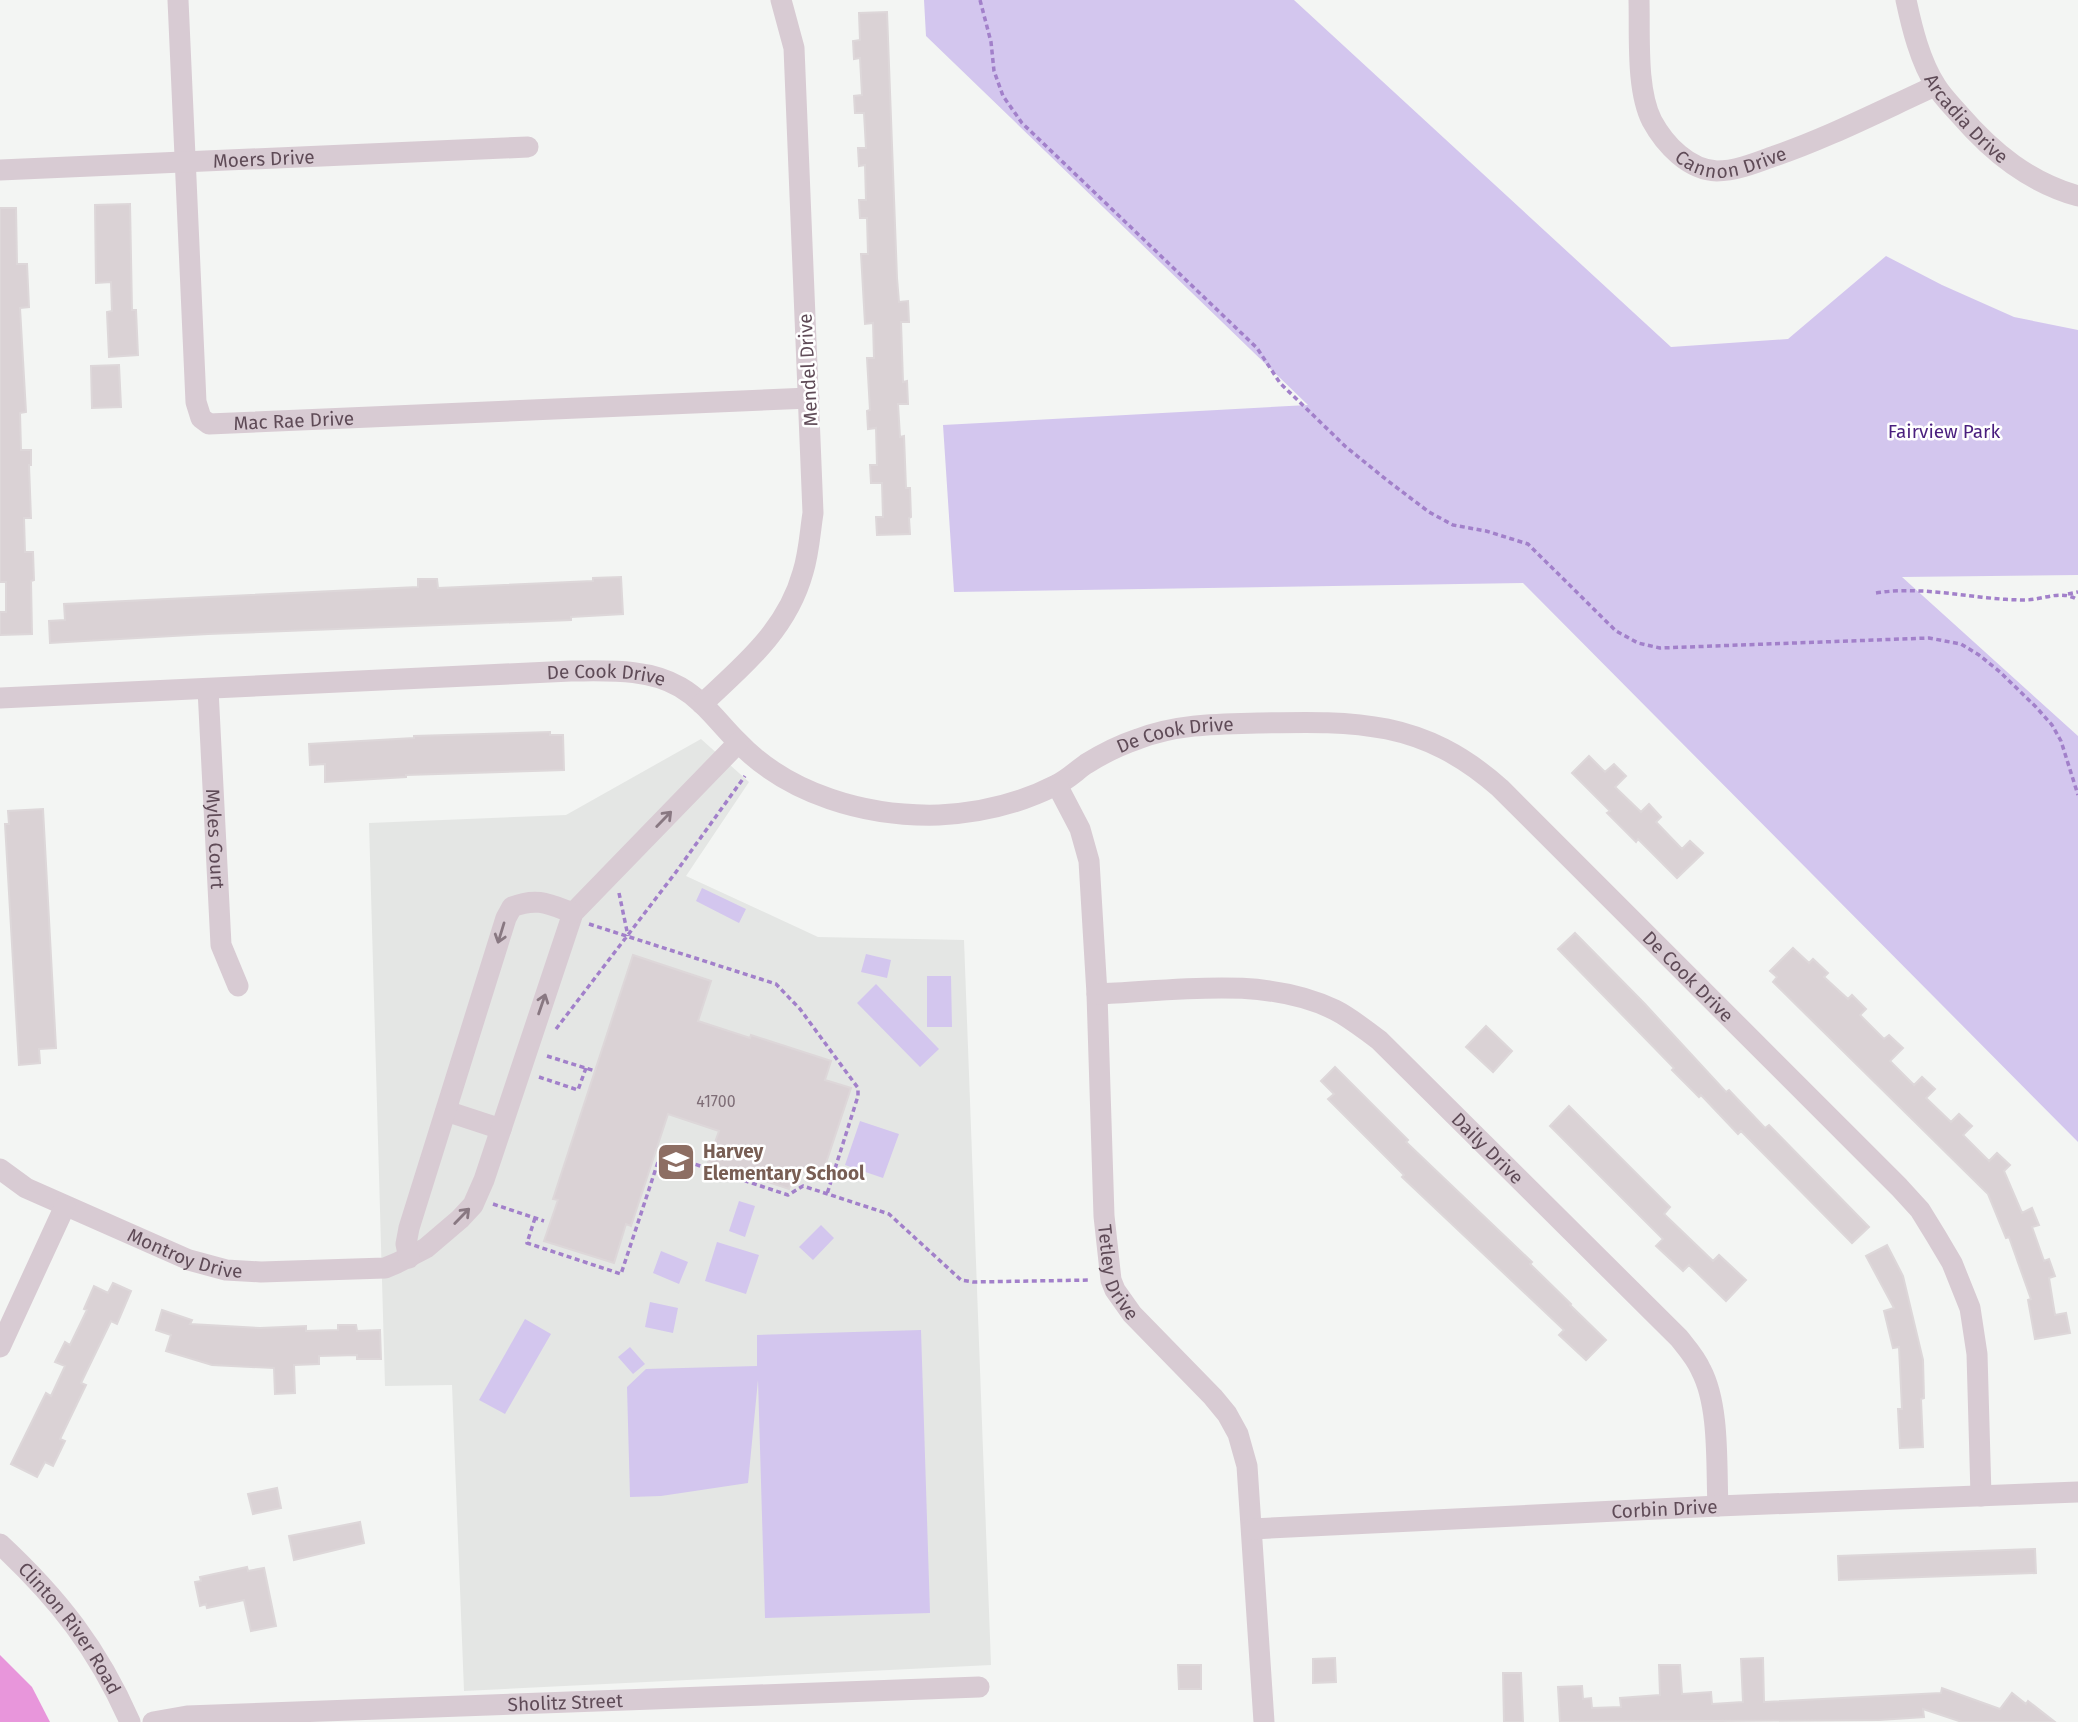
<svg xmlns="http://www.w3.org/2000/svg" width="2078" height="1722" viewBox="0 0 2078 1722" font-family="'Fira Sans',sans-serif">
	<style>
		.education { fill: #e4e6e4 }
		.green { fill: #d3c6ee }
		.water { fill: #e896db }
		.building { fill: #dad2d5; stroke: #ddd7d9; stroke-width: 2 }
		.lines { fill: none; stroke-linecap: round; stroke-linejoin: round }
		.path { stroke: #a280ca; stroke-width: 3.5; stroke-dasharray: 5 3.5; stroke-linecap: butt }
		.minor { stroke: #d8cbd3; stroke-width: 21 }
		.oneway { stroke: #897882 }
		.labels { text-anchor: middle; dominant-baseline: central; stroke-width: 5; stroke-linejoin: round; paint-order: stroke }
		.number-label { font-size: 16px; fill: #7e6d76 }
		.street-label { font-size: 19px; fill: #5f4b57; stroke: #fff }
		.park-label { font-size: 19px; fill: #4a1f7e; stroke: #fff }
		.education-label { font-size: 19px; font-weight: bold; fill: #785e54; stroke: #fff; text-anchor: start }
	</style>
	<rect width="100%" height="100%" fill="#f3f5f3"/>
	<path class="education" d="M701,739l48,43 -63,94 132,61 146,3 27,725 -527,26 -12,-306 -67,1 -16,-563 197,-8z"/>
	<path class="green" d="M924,0h370l377,347 117,-8 98,-83 56,29 72,32 64,13v245l-176,2 176,159v406l-555,-559 -569,9 -11,-167 365,-20 -382,-369z
		M702,888l44,21 -7,14 -43,-22z
		M866,954l25,6 -4,18 -26,-6z
		M927,976h24l1,51h-25z
		M876,984l63,65 -19,18 -63,-64z
		M860,1121l39,13 -16,44 -38,-13z
		M739,1201l16,5 -10,31 -16,-6z
		M821,1225l13,13 -21,22 -14,-13z
		M717,1242l42,13 -13,39 -41,-13z
		M661,1251l27,11 -9,22 -26,-11z
		M650,1302l28,6 -5,25 -28,-6z
		M525,1319l26,15 -46,80 -26,-14z
		M921,1330l9,283 -165,5 -7,-238 -10,103 -87,13 -31,1 -3,-110 19,-18 111,-3v-31z
		M630,1347l15,17 -12,10 -15,-17z"/>
	<path class="water" d="M0,1655l32,32 18,35h-50z"/>
	<path class="building" d="M887,12l10,266 2,24 9,-1 1,21h-8l2,60 4,-1 1,23h-10l2,33 4,-1 2,52h4l1,29 -2,1 1,16 -33,1 -1,-18h7l-1,-34h-11l-1,-18h7l-1,-37 -8,1 -1,-18 3,-1 -3,-52h7l-1,-35 -8,1 -4,-70h7l-1,-36h-7l-1,-18h7l-1,-35 -6,1 -1,-18h8l-2,-35h-9l-1,-17 8,-1 -2,-37 -6,1 -1,-18 7,-1 -1,-27z
		M130,204l2,106h4l2,45 -29,2 -2,-45 5,-1 -1,-29 -15,1 -1,-78z
		M0,208h16l1,56h10l2,43 -9,1 6,104 -6,1 1,37h10v15h-2l2,53h-7l1,34h8l1,28 -3,1 1,53 -32,1v-23h6v-30h-6z
		M119,365l2,42 -29,1 -1,-42z
		M621,577l2,37 -52,3v3l-363,14 -158,9 -1,-22 16,-1 -1,-16 354,-17v-8h19l1,9 155,-7v-3z
		M550,732v3h13l1,35 -158,5v2l-81,5v-18l-15,1 -1,-21 105,-6v-2z
		M1589,756l16,16 9,-8 12,12 -11,11 26,25 8,-8 12,13 -5,5 26,27 8,-8 13,12 -26,25 -39,-39 -2,3 -29,-29 3,-2 -38,-38z
		M43,809l13,239 -17,1 1,14 -21,2 -14,-241h4l-1,-13z
		M1575,933l69,70 82,89 3,-2 36,38 4,-3 100,102 -17,16 -111,-112 -3,3 -37,-39 -2,2 -27,-27 2,-2 -116,-119z
		M1793,948l16,15 4,-4 15,14 -4,4 24,22 4,-4 14,14 -6,6 24,24 5,-4 14,13 -13,13 24,24 8,-8 13,12 -9,9 25,24 8,-8 13,12 -9,9 26,26 8,-8 13,12 -6,6 18,42 10,-5 7,17 -7,2 12,34 5,-2 6,17 -6,2 6,37 11,-2 4,20 -35,6 -7,-39 3,-1 -22,-62 -3,1 -18,-44 -215,-212 4,-5 -7,-6z
		M633,955l78,26 -13,40 52,17 1,-3 80,26 -6,19 26,8 -30,90 -26,-9 -6,20 -81,-27 11,-31 -51,-17 -37,112 -5,-2 -12,39 -70,-22 14,-41 -5,-1z
		M1486,1026l26,25 -19,21 -27,-25z
		M1335,1067l73,73 -2,2 126,120 -2,2 41,40 -1,1 36,35 -20,20 -27,-25 5,-5 -162,-153 2,-2 -76,-76 6,-5 -13,-13z
		M1569,1106l101,101 -6,7 49,47 6,-6 27,25 -20,21 -37,-36 -6,6 -27,-25 7,-7 -113,-113z
		M1887,1245l16,31 20,84 1,38 -3,1 2,48 -23,1 -2,-39h4l-3,-62 -6,1 -9,-37 10,-3 -28,-52z
		M113,1283l18,8 -14,33 -6,-3 -30,62 5,2 -26,54 5,2 -12,25 -8,-4 -8,15 -26,-13 35,-71 5,3 14,-30 -10,-4 10,-20 5,3 17,-35 -3,-1 10,-23 14,7z
		M162,1310l30,10 -2,4 70,4 46,-2v5l32,-1v-5h18l1,6 23,-1 1,29h-24v-4l-38,1v8l-25,1 1,28 -20,1 -1,-26 -62,-3 -46,-14 5,-16 -15,-5z
		M277,1488l4,20 -28,6 -5,-20z
		M360,1522l4,21 -70,17 -5,-24z
		M2035,1549l1,24 -197,7 -1,-24z
		M247,1567l1,4 16,-3 12,58 -25,5 -7,-31 -37,8 -1,-4 -6,2 -5,-24 6,-1 -1,-4z
		M1335,1658l1,24 -23,1v-24z
		M1763,1658l1,44 177,-9 1,-5 58,21 12,-16 14,11 2,-3 27,21h-93l-39,-13 1,8 -45,3 -319,2 -2,-35 24,-1 1,13 8,-1 1,10 29,-1 -1,-9 40,-3 -1,-30h21l2,29 29,-2 1,12 31,-2 -2,-43z
		M1178,1665h23v24h-22z
		M1503,1673h18l2,49h-19z"/>
	<g class="lines">
		<path class="path" d="M980,0l11,42 3,29 9,25 19,27 235,225 23,35 66,64 42,34 41,31 24,13 33,6 42,13 88,87 22,12 22,5 269,-10 32,6 18,11 21,17 36,35 16,18 9,16 17,54
			M1876,593c50,-8 99,7 149,7 18,0 36,-11 53,0
			M2068,594l10,-2
			M619,893l9,43
			M589,924l187,60 24,25 58,79v8l-31,98
			M556,1029l120,-157 69,-96
			M547,1056l48,15
			M539,1077l39,13 8,-22
			M493,1204l51,17
			M535,1218l-8,25 94,31 40,-121 127,42 15,-9 86,28 72,66 12,2 118,-2"/>
		<g class="minor">
			<path id="s1" d="M178,0l18,402 5,16 8,6 600,-26"/>
			<path id="s2" d="M1639,0c1,35 -3,90 13,121 13,24 37,49 65,50 17,0 36,-7 52,-13 57,-19 111,-47 166,-72"/>
			<path id="s3" d="M1906,0c6,28 14,61 30,86 6,10 16,20 24,29 33,38 69,67 118,81"/>
			<path id="s4" d="M0,170l528,-23"/>
			<path id="s5" d="M208,689l13,256 17,41"/>
			<path id="s6" d="M0,698l571,-27c36,0 77,-3 109,16 24,14 38,35 57,54 51,54 130,76 202,74 41,-2 80,-11 117,-30 11,-5 20,-14 30,-21 16,-10 34,-19 52,-25 39,-15 79,-15 120,-16 97,-2 164,-4 242,65l399,399 21,23 16,26 16,27 18,45 7,46 4,142"/>
			<path d="M702,704c42,-39 85,-74 101,-132 6,-19 7,-40 10,-59l-19,-465 -13,-48"/>
			<path id="s7" d="M1057,785l23,44 9,32 8,133 7,222 7,64 4,10 17,24 81,83 14,17 11,20 9,32 17,256"/>
			<path id="s8" d="M1097,994c77,-3 167,-19 238,16 16,8 30,20 44,30l300,298c8,10 17,20 22,32 19,36 15,96 17,136"/>
			<path d="M446,1111l55,18"/>
			<path id="s9" d="M0,1169l26,19 163,72 37,10 35,2 124,-4 12,-5 29,-15 34,-29 13,-14 11,-25 89,-267 165,-170"/>
			<path d="M409,1258l-3,-14 3,-16 97,-310 6,-11c25,-10 37,-3 61,6"/>
			<path d="M0,1347l65,-141"/>
			<path id="s10" d="M1252,1529l466,-23 360,-14"/>
			<path id="s11" d="M0,1544c58,54 98,105 130,178"/>
			<path id="s12" d="M153,1722l34,-6 792,-29"/>
		</g>
	</g>
	<defs><path id="oneway-shaft" d="M-6 0H5M1.5-3L5.5 0L1.5 3" fill="none" stroke-width="1.6" stroke-linecap="round" stroke-linejoin="round" transform="scale(1.75)"/></defs>
	<g class="oneway">
		<use href="#oneway-shaft" transform="translate(664 819) rotate(-46)"/>
		<use href="#oneway-shaft" transform="translate(501 933) rotate(107)"/>
		<use href="#oneway-shaft" transform="translate(542 1004) rotate(-71)"/>
		<use href="#oneway-shaft" transform="translate(462 1216) rotate(-46)"/>
	</g>
	<defs>
		<g id="school-square" transform="scale(2.0125)"><rect x="-9" y="-9" width="18" height="18" rx="4" fill="#8d6e63" stroke="#fff"/><path d="M0-5L7-2L0 1L-7-2ZM-4 1L0 2.5L4 1V4Q0 6-4 4Z" fill="#fff"/></g>
	</defs>
	<g fill-rule="evenodd">
		<use href="#school-square" x="676" y="1162"/>
	</g>
	<g class="labels">
		<g class="number-label">
			<text x="716" y="1101">41700</text>
		</g>
		<g class="street-label">
			<text stroke="none"><textPath href="#s3" startOffset="136">Arcadia Drive</textPath></text>
			<text stroke="none"><textPath href="#s2" startOffset="222">Cannon Drive</textPath></text>
			<text stroke="none"><textPath href="#s4" startOffset="264">Moers Drive</textPath></text>
			<text transform="translate(808 370) rotate(-93)">Mendel Drive</text>
			<text stroke="none"><textPath href="#s1" startOffset="514">Mac Rae Drive</textPath></text>
			<text stroke="none"><textPath href="#s6" startOffset="607">De Cook Drive</textPath></text>
			<text stroke="none"><textPath href="#s6" startOffset="1237">De Cook Drive</textPath></text>
			<text stroke="none"><textPath href="#s5" startOffset="150">Myles Court</textPath></text>
			<text stroke="none"><textPath href="#s6" startOffset="1846">De Cook Drive</textPath></text>
			<text stroke="none"><textPath href="#s8" startOffset="448">Daily Drive</textPath></text>
			<text stroke="none"><textPath href="#s9" startOffset="205">Montroy Drive</textPath></text>
			<text stroke="none"><textPath href="#s7" startOffset="497">Tetley Drive</textPath></text>
			<text stroke="none"><textPath href="#s10" startOffset="413">Corbin Drive</textPath></text>
			<text stroke="none"><textPath href="#s11" startOffset="110">Clinton River Road</textPath></text>
			<text stroke="none"><textPath href="#s12" startOffset="413">Sholitz Street</textPath></text>
		</g>
		<g class="park-label">
			<text x="1944" y="431">Fairview Park</text>
		</g>
		<g class="education-label">
			<text x="703" y="1151">Harvey<tspan x="703" dy="22">Elementary School</tspan></text>
		</g>
	</g>
</svg>
